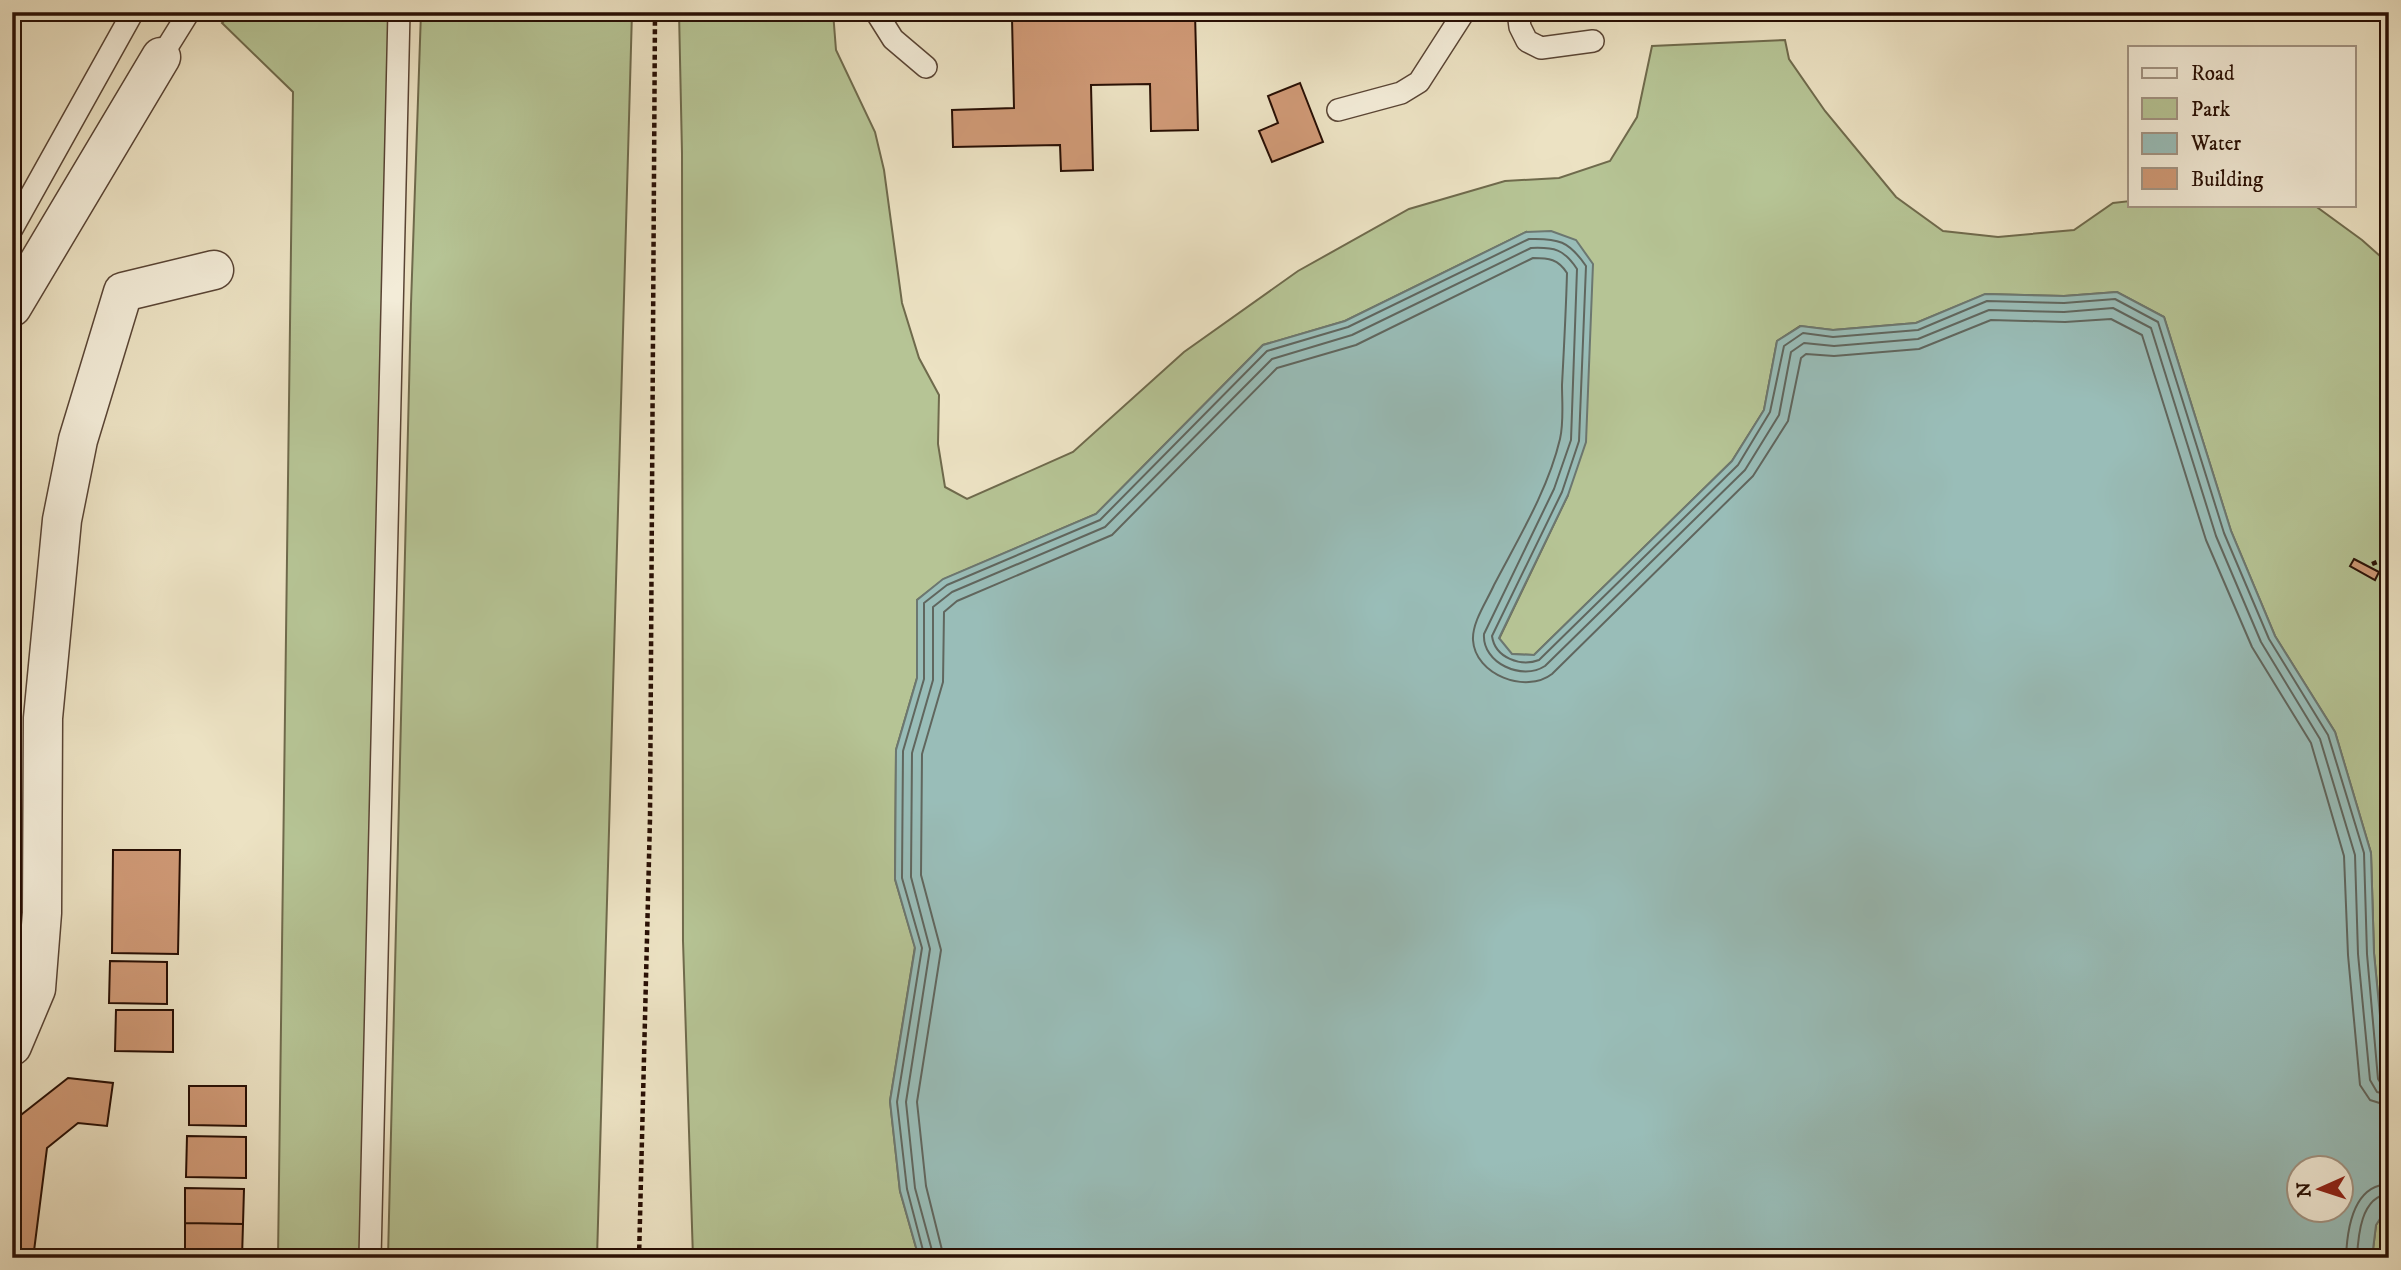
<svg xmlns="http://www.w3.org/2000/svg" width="2401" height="1270" viewBox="0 0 2401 1270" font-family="'IM FELL DW Pica',serif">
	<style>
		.green { fill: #b6c495; stroke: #6f6a4c; stroke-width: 2 }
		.water { fill: #99bdb8; stroke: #6c7770; stroke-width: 2; fill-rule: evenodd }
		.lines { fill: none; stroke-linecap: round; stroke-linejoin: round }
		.shore { stroke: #60665e; stroke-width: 2 }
		.building { fill: #cf9976; stroke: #280f04; stroke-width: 2 }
		.lane-casing { stroke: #594434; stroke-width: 24 }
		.street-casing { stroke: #594434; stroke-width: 41 }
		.path { stroke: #280f04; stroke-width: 4.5; stroke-dasharray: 5 3.5; stroke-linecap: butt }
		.lane { stroke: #f3ecd8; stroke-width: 21 }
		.street { stroke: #f3ecd8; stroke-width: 38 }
	</style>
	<rect width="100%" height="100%" fill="#ece2c3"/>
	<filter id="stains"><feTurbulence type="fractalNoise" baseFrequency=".00286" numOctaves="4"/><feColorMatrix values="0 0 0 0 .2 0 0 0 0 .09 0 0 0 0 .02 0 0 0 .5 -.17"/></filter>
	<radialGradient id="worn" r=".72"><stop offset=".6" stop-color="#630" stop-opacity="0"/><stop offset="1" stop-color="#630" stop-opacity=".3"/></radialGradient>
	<path class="green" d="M233,12h159l-30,1246h-84l15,-1166 -71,-69z
		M421,12h211l-35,1246h-209l23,-954z
		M679,12h154l3,38 39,82 9,38 18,133 17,55 20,37 -1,49 7,43 22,12 106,-47 111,-100 114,-81 111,-62 96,-28 54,-3 51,-17 27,-44 15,-71 133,-6 4,19 36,52 71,86 47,34 55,6 76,-7 39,-27 17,-2v4h184l48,35 27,24v845l-15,-156 -3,-100 -36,-121 -60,-96 -44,-105 -67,-214 -47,-25 -53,4 -78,-2 -70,29 -83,7 -33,-4 -23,15 -13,69 -32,51 -198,194 -23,-1 -12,-15 69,-144 -42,-263 -181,89 -82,24 -167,169 -152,65 -27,21v78l-21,72 -1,129 20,68 -25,154 10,90 19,67h-226l-10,-317 -1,-788z
		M2389,1205v53h-17l4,-33z"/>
	<path class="water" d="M1551,231l25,9 17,24 -7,178 -18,53 -69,143 13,16 22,1 198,-194 32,-51 13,-69 24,-15 32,4 83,-7 69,-29 79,2 53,-4 47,25 67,214 44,105 60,96 36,121 3,100 15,156v96l-13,20 -4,33h-1453l-19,-67 -10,-90 25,-153 -20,-69 1,-129 21,-72v-78l26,-21 153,-65 167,-169 82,-24 181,-89zM2300,1168h42v42h-42z"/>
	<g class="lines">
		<path class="shore" d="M925,1258l-18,-69 -10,-87 25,-154 -20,-70 1,-127 21,-72v-76l23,-18 153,-65 167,-169 81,-24 181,-88c29,-1 40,2 57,27l-7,175 -17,51 -70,144c3,22 29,31 47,24l199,-195 32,-53 14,-66 19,-13 30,4 85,-7 69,-29 77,2 51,-4 43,23 66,211 45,106 59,96 36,118 3,101 11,125 4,6 7,1
			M934,1258l-19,-70 -9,-86 24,-153 -19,-72 1,-124 21,-73v-73l19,-15 153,-65 167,-168 80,-24 179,-87c23,-1 33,1 46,21l-6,171 -17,49 -70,145c-2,29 38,47 61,32l200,-196 34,-55 12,-63 13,-9 30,3 84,-7 71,-29 75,2 49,-4 38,20 65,208 45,106 59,97 35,116 3,99 12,126 7,12 12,3
			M944,1258l-18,-72 -9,-84 24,-152 -20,-75 1,-121 21,-72 1,-70 13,-11 155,-66 165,-167 79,-23 177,-87c16,0 25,1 34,15 -1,37 -3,75 -5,112 0,17 2,37 -2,54 -12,51 -42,100 -66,146 -7,16 -22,37 -21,55 2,35 53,54 79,34l201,-198 35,-55 13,-63 5,-4 28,2 85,-7 72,-29 74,2 46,-3 31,16 64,205 46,107 59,96 33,113 4,99 12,130 10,15 19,6
			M2346,1258c1,-28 7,-73 43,-74
			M2357,1258c1,-22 4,-62 32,-64"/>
	</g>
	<path class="building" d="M1195,13l3,117 -47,1 -1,-47 -59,1 2,85 -32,1 -1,-26 -107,2 -1,-37 62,-2 -2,-90z
		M1300,83l23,59 -51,20 -13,-31 19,-8 -10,-27z
		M2354,559l25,13 -4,8 -25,-14z
		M113,850h67l-2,104 -66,-1z
		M110,961l57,1v42l-58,-1z
		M116,1010h57v42l-58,-1z
		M68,1078l45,5 -6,43 -29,-3 -31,25 -13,103 -22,-3v-126z
		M189,1086h57v40l-57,-1z
		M187,1136l59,1v41l-60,-1z
		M185,1188l59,1 -1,35 -58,-1z
		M185,1223l58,1 -1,34h-57z"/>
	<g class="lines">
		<g class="lane-casing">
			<path id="lane" d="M876,12l17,27 33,28
				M1518,12l2,15 7,14 14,7 52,-7
				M161,57l28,-45
				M1338,110l63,-17 18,-11 45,-70
				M12,229l121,-217
				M370,1258l29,-1246"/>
		</g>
		<g class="street-casing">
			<path id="street" d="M12,307l149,-250
				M12,1046l24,-57 6,-76 1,-195 19,-198 16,-80 45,-148 91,-22"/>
		</g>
		<path class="path" d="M2372,564l17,-7
			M639,1258l11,-440 5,-806"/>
		<use href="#lane" class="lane"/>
		<use href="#street" class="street"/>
	</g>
	<rect width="2401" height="1270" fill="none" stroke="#ece2c3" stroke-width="42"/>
	<rect x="14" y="14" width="2373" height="1242" fill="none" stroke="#280f04" stroke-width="3.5"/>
	<rect x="21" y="21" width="2359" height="1228" fill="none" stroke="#280f04" stroke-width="2"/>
	<rect x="2128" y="46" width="228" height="161" fill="#f3ecd8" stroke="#a29483" stroke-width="2"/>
	<rect x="2142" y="68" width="35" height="10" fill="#f3ecd8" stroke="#a29483" stroke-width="2"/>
	<text x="2191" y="80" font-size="21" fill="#280f04">Road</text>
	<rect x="2142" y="98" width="35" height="21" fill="#b6c495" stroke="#a29483" stroke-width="2"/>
	<text x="2191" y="116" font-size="21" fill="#280f04">Park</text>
	<rect x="2142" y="133" width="35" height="21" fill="#99bdb8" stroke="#a29483" stroke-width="2"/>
	<text x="2191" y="150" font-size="21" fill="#280f04">Water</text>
	<rect x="2142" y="168" width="35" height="21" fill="#cf9976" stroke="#a29483" stroke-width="2"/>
	<text x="2191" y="186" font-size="21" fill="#280f04">Building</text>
	<g transform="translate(2320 1189) rotate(267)"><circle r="33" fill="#f3ecd8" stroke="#a29483" stroke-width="2"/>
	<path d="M0-5L12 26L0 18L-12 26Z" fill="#8f2418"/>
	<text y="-10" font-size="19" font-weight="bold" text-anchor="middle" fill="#280f04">N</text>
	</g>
	<rect width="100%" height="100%" filter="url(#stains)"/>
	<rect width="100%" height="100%" fill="url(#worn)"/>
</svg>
